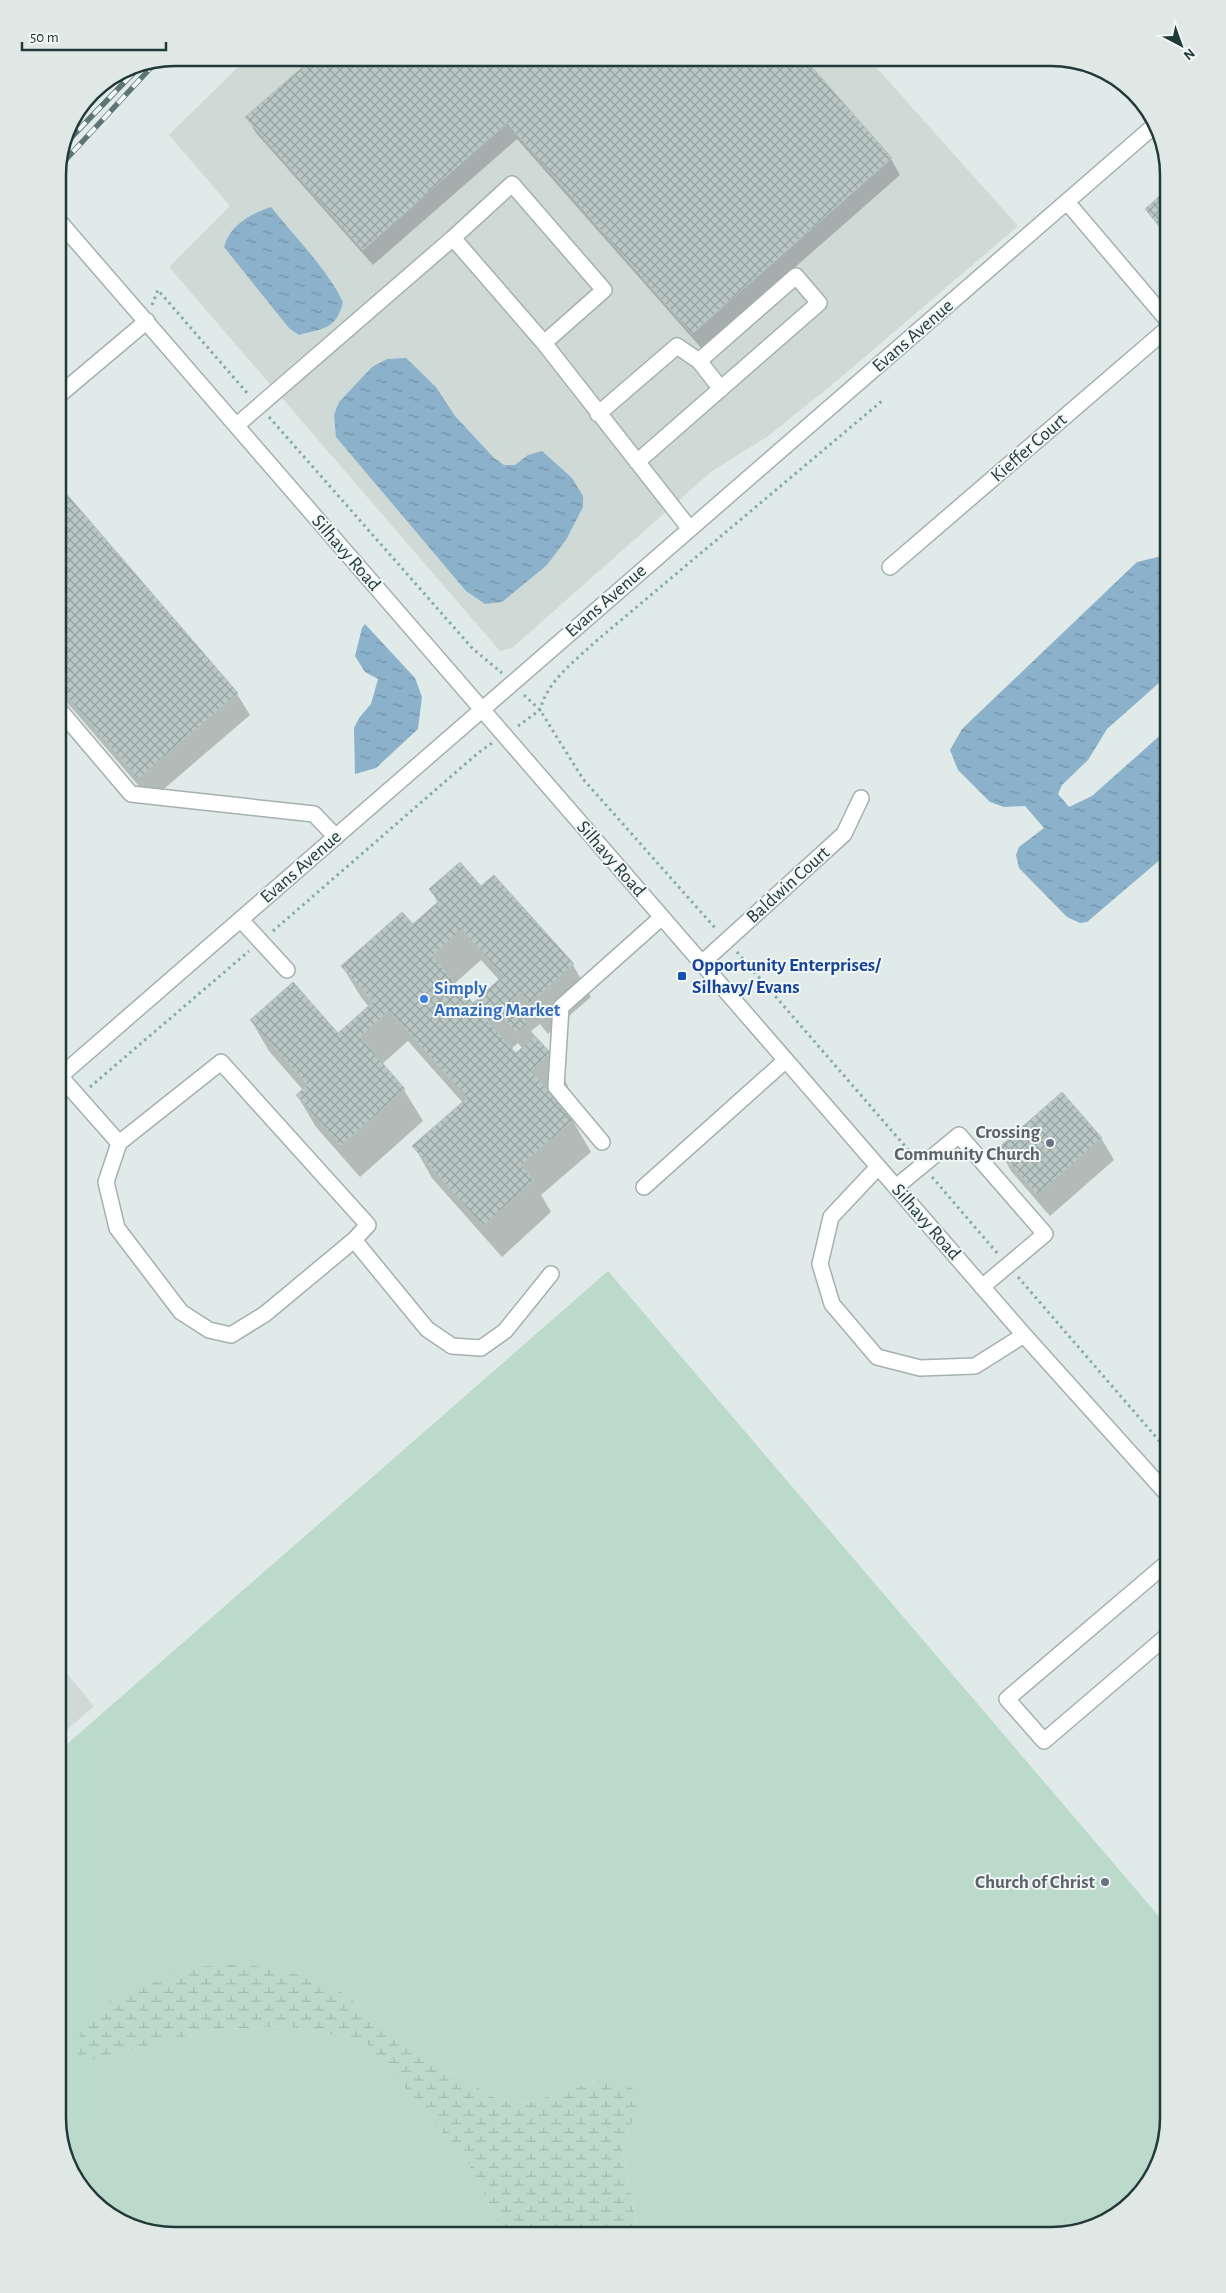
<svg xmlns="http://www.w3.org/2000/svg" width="1226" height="2293" viewBox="0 0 1226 2293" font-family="'Alegreya Sans',sans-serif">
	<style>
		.built { fill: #cfdad7 }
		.grass { fill: #bbdacb }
		.wetland { fill: url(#wetland-marsh) }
		.water { fill: url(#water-ripples) }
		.shadow { fill: #0003; fill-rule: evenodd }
		.building { fill: url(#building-cross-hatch); stroke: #b3c3c1; fill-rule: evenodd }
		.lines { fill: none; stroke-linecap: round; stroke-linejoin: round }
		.minor-casing { stroke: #a3b1b0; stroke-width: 18 }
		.path { stroke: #83aba9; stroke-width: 3; stroke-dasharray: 2.5 4; stroke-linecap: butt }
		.minor { stroke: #fff; stroke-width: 15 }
		.rail-casing { stroke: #5d7574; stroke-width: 5.5 }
		.rail { stroke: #f0f7f5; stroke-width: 4; stroke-dasharray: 11; stroke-linecap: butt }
		.transit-dot { fill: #1a4fb4; stroke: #f0f7f5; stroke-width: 2 }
		.shop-dot { fill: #3f7fe0; stroke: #f0f7f5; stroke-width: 2 }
		.worship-dot { fill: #6b7280; stroke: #f0f7f5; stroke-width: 2 }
		.labels { text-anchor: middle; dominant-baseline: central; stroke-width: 4; stroke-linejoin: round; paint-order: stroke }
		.street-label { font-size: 19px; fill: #223939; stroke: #f0f7f5 }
		.transit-label { font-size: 19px; font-weight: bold; fill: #164399; stroke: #f0f7f5; text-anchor: start }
		.shop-label { font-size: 19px; font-weight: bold; fill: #366cbe; stroke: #f0f7f5; text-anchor: start }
		.worship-label { font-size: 19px; font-weight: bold; fill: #5b616d; stroke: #f0f7f5; text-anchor: end }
		.rim { fill: none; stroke: #223939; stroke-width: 2.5 }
	</style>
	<defs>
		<pattern id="wetland-marsh" width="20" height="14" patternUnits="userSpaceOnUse" patternTransform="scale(1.25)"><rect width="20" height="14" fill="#bbdacb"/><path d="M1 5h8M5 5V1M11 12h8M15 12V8" fill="none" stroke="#a0bcaf"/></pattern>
		<pattern id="water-ripples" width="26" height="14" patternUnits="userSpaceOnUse" patternTransform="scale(1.25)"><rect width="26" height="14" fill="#8cb1cb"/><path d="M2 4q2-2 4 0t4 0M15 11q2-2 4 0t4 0" fill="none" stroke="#7291a6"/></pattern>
		<pattern id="building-cross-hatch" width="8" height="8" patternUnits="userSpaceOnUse" patternTransform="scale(1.25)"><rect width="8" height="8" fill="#b9c7c5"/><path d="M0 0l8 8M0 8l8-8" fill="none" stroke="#96a3a1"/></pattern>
	</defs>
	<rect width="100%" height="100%" fill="#e0eae8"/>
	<path class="built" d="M247,58h621l150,168 -173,148 -78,63 -55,34 -200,177 -12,3 -331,-384 61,-61 -61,-71z
		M58,1663l36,43 -36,32z"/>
	<path class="grass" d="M608,1271l560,656v191l-20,65 -52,43 -46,9h-411l-17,-84 15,-44 -39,-27 -73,24 -30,-6 -70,-41 -86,-67 -246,69 117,-29 77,-4 80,16 100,119 38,74h-337l-58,-20 -43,-52 -9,-46v-365z"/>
	<path class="wetland" d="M245,1964l51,10 43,16 86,67 70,41 30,6 73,-24 28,3 11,10v14l-15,44 17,84h-134l-38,-74 -101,-119 -79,-16 -77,4 -117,29 -14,-2 -4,-13 15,-26 24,-20 81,-31z"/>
	<path class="water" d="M271,207c24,30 56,62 72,95 -7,28 -20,26 -44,33l-10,-7 -65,-81c6,-22 26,-33 47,-40z
		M406,358l30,29 19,29 39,42 10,7h11l13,-10 14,-4 30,27 11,18v11l-17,33 -20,26 -44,36 -17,2 -19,-13 -130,-154 -2,-22 5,-13 33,-35 15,-8z
		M1166,555l2,2v118l-61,54 -19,31 -26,25 -4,9 11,13 23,-11 73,-65 3,-9v131l-81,69 -7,1 -13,-6 -48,-49 -3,-13 3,-8 25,-19 -19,-22 -21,1 -14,-5 -32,-32 -8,-20 12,-21 175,-167z
		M365,624l50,54 7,19 -4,32 -42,39 -21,6 -1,-46 5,-10 12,-14 7,-25 -13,-7 -10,-16 7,-28z"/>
	<path class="shadow" d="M314,58h488l89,101 9,16 -198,174 -185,-210 -144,126 -117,-132 -9,-16z
		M1166,192l2,3v44l-22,-30z
		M58,486l179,208 13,21 -99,85 -93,-108z
		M494,876l79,89 18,32 -43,37 -8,-10 -9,7 19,23 18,32 -14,13 19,22 18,31 -50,43 10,17 -49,45 -70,-79 -18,-32 49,-43 -55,-62 -26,23 22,26 19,31 -63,56 -44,-50 -19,-32 6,-5 -34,-39 -18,-31 87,15 31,-28 -8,-10 -19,-31 71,-41 25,-22 -7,-13 50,-2zM481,960l19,21 -27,24 -19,-21zM518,1043l5,6 -7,6 -5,-6z
		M1101,1138l13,22 -64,56 -39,-45 -12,-22z"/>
	<path class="building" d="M313,58h491l88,100 -200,176 -185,-211 -144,127 -118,-133z
		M1166,190l2,3v44l-23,-28z
		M58,484l180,209 -100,86 -80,-93z
		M460,862l21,24 13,-11 80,89 -45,40 -8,-11 -11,9 18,21 -11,10 -18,-20 -11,9 28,31 19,-17 16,17 -20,18 43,49 -53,45 13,15 -51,46 -71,-80 55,-48 -78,-87 -29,26 45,52 -64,57 -45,-51 11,-10 -57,-65 43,-38 45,51 35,-31 -32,-36 61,-54 11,12 26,-23 -10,-12zM462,929l41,47 -30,27 -41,-47z
		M1062,1092l40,46 -65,57 -40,-46z"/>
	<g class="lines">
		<g class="minor-casing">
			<path id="minor" d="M1067,202l101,119
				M58,220l966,1115 144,160
				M453,238l59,-54 92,106 -60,53
				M699,361l22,28
				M58,396l89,-75
				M598,414l79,-68 22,15 97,-85 23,27 -182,159
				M237,425l216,-187 91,105 146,186
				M890,567l278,-239
				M58,708l73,86 183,20 22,23
				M241,920l46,50
				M702,963l142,-129 17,-36
				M58,1074l61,69 -13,39 11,46 64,84 28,18 22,5 34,-21 89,-74 73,89 25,17 29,2 24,-17 46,-57
				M58,1078l1097,-953
				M602,1142l-46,-55 5,-80 101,-90
				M119,1143l102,-81 147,163 -14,15
				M878,1167l-47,50 -11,47 12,40 45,53 43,11 55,-2 49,-31
				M644,1187l142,-127
				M896,1187l63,-52 86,99 -63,53
				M1168,1635l-124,106 -37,-42 161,-137"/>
		</g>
		<path class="path" d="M152,305l6,-15 90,104
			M269,417l204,232 29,24
			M524,695l16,15 43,69 133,150
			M518,726l22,-16c8,-30 34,-48 55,-68l288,-242
			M273,931l205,-178 14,-10
			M737,952l174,201
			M90,1087l159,-136
			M58,1115l9,-8
			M932,1177l66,77
			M1018,1277l150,174"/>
		<use href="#minor" class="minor"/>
		<g class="rail-casing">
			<path id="rail" d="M63,146l79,-82
				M58,168l99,-107"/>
		</g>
		<use href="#rail" class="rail"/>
	</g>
	<rect class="transit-dot" x="677" y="971" width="10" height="10" rx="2.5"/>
	<circle class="shop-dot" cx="424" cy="999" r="5"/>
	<g class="worship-dot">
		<circle cx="1050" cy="1143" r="5"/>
		<circle cx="1105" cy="1882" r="5"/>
	</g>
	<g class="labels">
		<g class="street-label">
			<text transform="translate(913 336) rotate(-41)">Evans Avenue</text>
			<text transform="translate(1029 448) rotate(-41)">Kieffer Court</text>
			<text transform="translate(346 553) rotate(49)">Silhavy Road</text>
			<text transform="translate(606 601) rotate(-41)">Evans Avenue</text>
			<text transform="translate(611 859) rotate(49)">Silhavy Road</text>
			<text transform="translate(301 867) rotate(-41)">Evans Avenue</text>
			<text transform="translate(788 885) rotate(-42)">Baldwin Court</text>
			<text transform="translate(926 1222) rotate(49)">Silhavy Road</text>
		</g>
		<g class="transit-label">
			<text x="692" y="965">Opportunity Enterprises/<tspan x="692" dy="22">Silhavy/ Evans</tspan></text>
		</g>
		<g class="shop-label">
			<text x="434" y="988">Simply<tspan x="434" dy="22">Amazing Market</tspan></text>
		</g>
		<g class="worship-label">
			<text x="1040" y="1132">Crossing<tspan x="1040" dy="22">Community Church</tspan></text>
			<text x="1095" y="1882">Church of Christ</text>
		</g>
	</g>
	<path d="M0 0H1226V2293H0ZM175 66H1051A109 109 0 0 1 1160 175V2118A109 109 0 0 1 1051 2227H175A109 109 0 0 1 66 2118V175A109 109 0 0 1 175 66Z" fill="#e0e8e6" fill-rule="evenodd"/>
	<path class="rim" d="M175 66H1051A109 109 0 0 1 1160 175V2118A109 109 0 0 1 1051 2227H175A109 109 0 0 1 66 2118V175A109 109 0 0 1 175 66Z"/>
	<g transform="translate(1181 45) rotate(139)" stroke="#f0f7f5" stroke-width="4" paint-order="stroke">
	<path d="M0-4L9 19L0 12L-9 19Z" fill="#223939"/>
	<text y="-8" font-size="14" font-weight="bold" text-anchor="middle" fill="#223939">N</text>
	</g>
	<path d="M22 42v8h144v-8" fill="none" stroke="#223939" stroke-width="2.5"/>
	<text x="30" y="42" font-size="15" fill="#223939" stroke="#f0f7f5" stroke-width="4" paint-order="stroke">50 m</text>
</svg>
